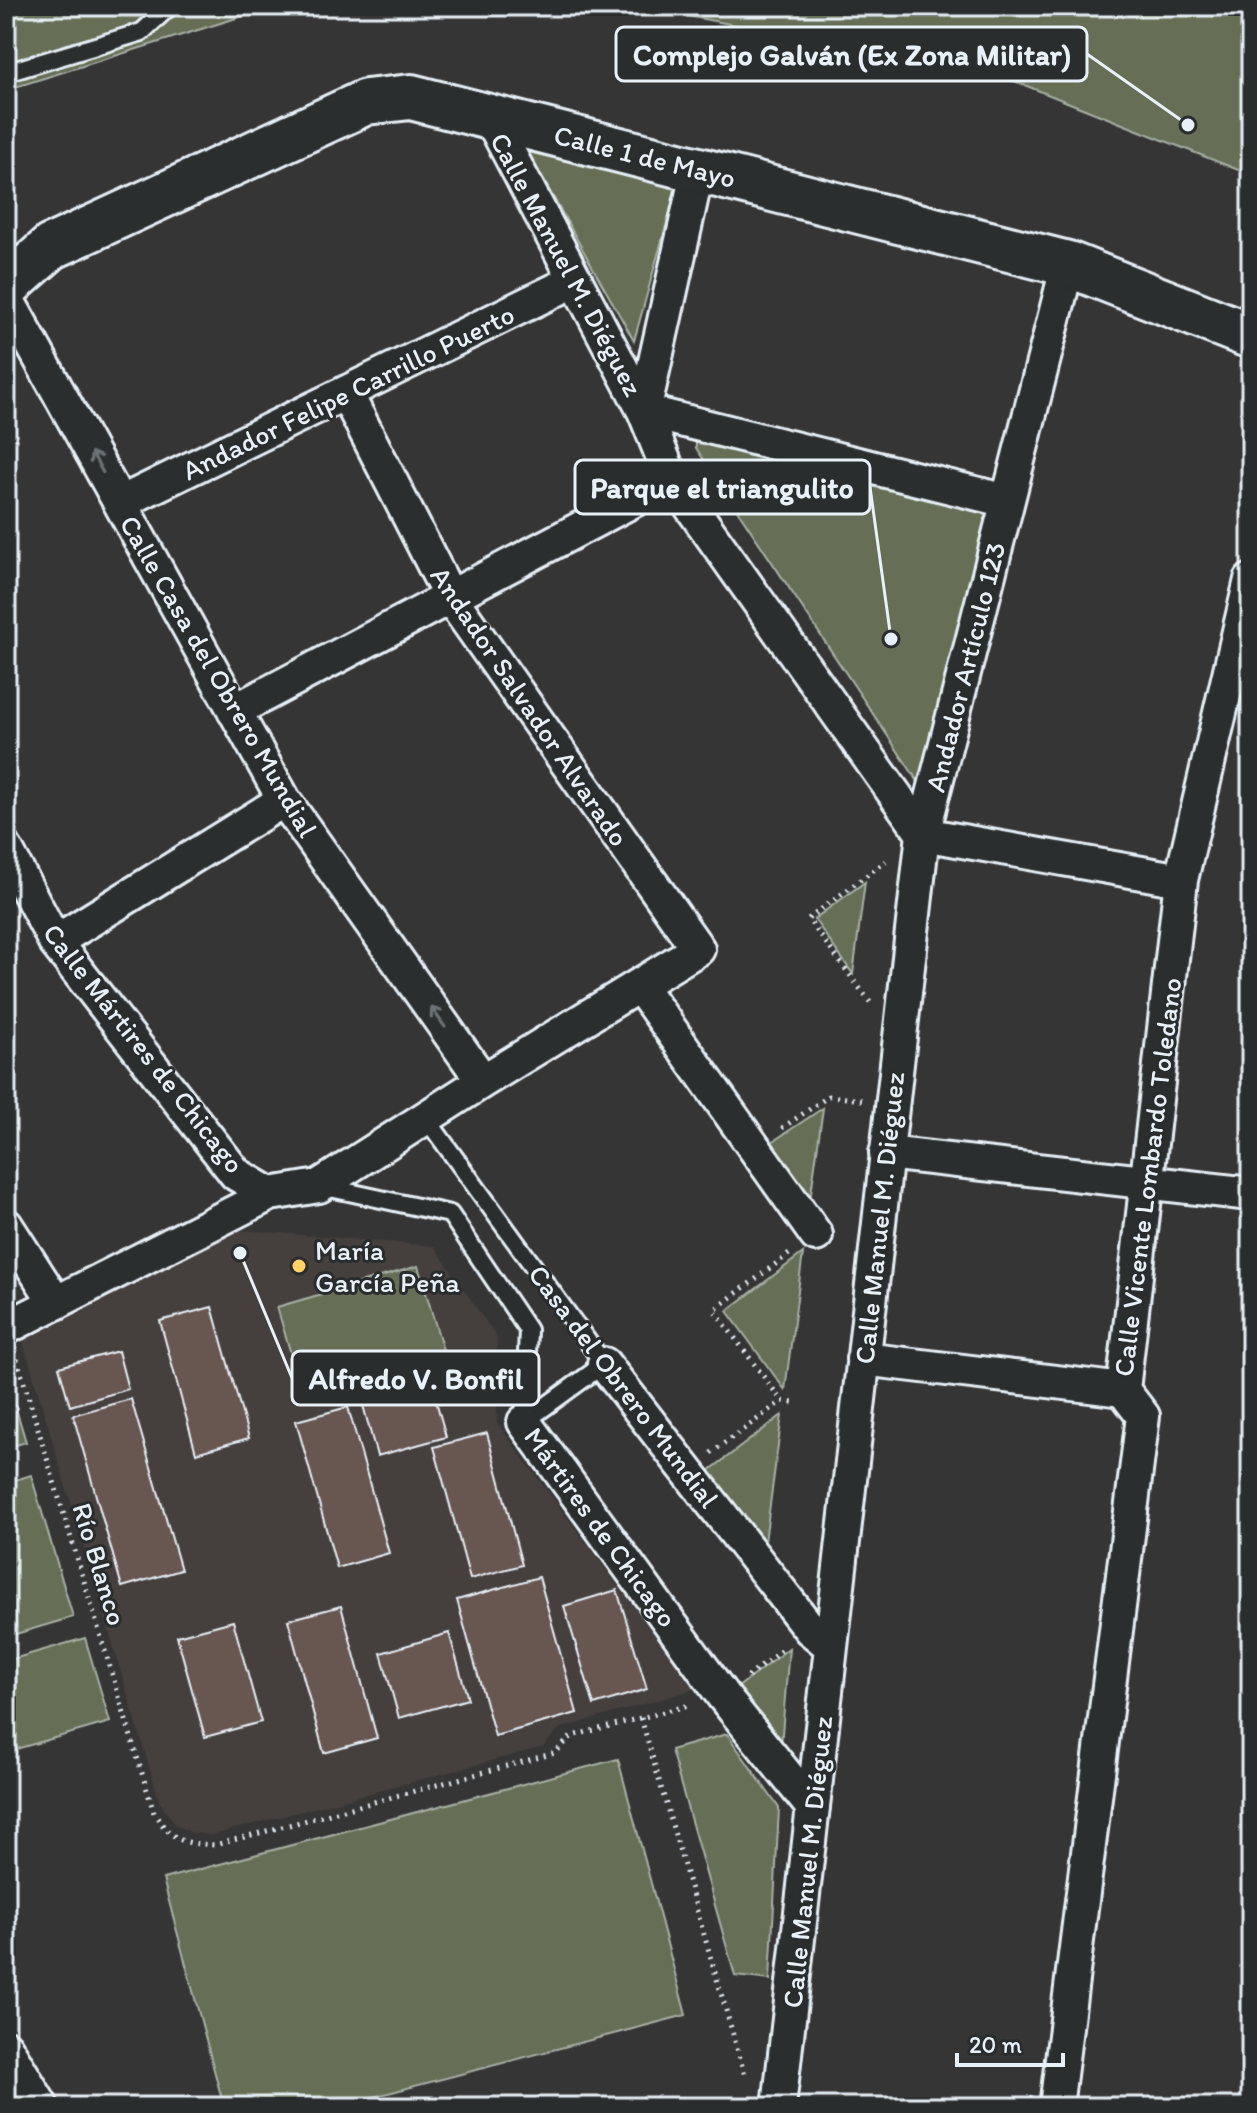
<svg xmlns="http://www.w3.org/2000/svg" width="1257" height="2113" viewBox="0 0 1257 2113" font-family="Itim,sans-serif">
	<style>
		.built { fill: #453f3d }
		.green { fill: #666e54; stroke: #a7b0a6; stroke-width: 2 }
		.building { fill: #685651; stroke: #e8f1f8; stroke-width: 2 }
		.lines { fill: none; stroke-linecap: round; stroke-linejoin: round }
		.lane-casing { stroke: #e8f1f8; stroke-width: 22 }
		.street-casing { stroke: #e8f1f8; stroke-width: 38 }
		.secondary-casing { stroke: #e8f1f8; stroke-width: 50 }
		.path { stroke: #e8f1f8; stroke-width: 5; stroke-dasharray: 2 6; stroke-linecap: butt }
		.lane { stroke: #2a2d2e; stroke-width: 16 }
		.street { stroke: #2a2d2e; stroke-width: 32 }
		.secondary { stroke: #2a2d2e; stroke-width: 44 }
		.oneway { stroke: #6c7275 }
		.poi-dot { fill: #ffd166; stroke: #2a2d2e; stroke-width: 3 }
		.labels { text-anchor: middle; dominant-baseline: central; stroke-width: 6; stroke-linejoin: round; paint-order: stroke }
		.street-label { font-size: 28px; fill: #e8f1f8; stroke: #2a2d2e }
		.poi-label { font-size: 28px; fill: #e8f1f8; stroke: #2a2d2e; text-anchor: start }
		.leader { fill: none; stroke: #e8f1f8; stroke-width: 3 }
		.callout-dot { fill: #e8f1f8; stroke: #2a2d2e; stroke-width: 3 }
		.callout { fill: #2a2d2e; stroke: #e8f1f8; stroke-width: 3 }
		.callout-label { font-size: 30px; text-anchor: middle; font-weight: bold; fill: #e8f1f8 }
	</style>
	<rect width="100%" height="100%" fill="#363535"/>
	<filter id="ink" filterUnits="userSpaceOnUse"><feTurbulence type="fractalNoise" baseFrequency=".0125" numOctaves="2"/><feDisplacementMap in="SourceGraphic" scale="16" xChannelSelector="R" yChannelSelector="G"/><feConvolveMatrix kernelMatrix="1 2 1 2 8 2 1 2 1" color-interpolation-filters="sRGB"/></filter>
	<g filter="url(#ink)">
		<path class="built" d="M230,1229l204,17 63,92v85l198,266 -136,40 -16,18 -331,88 -20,-2 -16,-8 -16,-22 -139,-468z"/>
		<path class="green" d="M6,6h269l-269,84z
			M635,6h616v169l-252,-100z
			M528,152l149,34 -43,155z
			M695,413l302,78 -76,295 -225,-338z
			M865,882l-12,92 -39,-55z
			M823,1108l-14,100 -43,-62z
			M803,1253l-18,137 -58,-79z
			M418,1266l25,84 -141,41 -25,-84z
			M6,1375l20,67 -20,6z
			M782,1415l-18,134 -59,-75z
			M31,1475l42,142 -67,20v-154z
			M85,1638l25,84 -104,30v-91z
			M789,1648l-8,98 -44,-58z
			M727,1734l52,74 -9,172 -35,-4 -64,-226z
			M618,1759l68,256 -351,92h-111l-61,-228z"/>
		<path class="building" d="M212,1307l37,131 -53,15 -36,-132z
			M118,1351l10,38 -58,17 -11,-39z
			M430,1379l16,58 -69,19 -16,-58z
			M131,1399l50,171 -59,17 -49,-172z
			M348,1407l41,146 -52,15 -41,-147z
			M487,1433l35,132 -52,14 -36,-132z
			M539,1577l38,136 -82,23 -38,-136z
			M617,1590l30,99 -53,16 -30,-99z
			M341,1606l36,132 -53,15 -36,-133z
			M233,1621l28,101 -56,15 -28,-101z
			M449,1633l19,66 -69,19 -18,-65z"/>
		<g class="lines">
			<g class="lane-casing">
				<path id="lane" d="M6,73l136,-41 28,-26
					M426,1118l178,246 -80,58
					M321,1186l129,28 78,116 -4,92"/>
			</g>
			<g class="street-casing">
				<path id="street" d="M490,117l154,294 28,69 251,354 -144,1273
					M698,169l-54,242 363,90
					M1068,264l-145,570 258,46
					M6,297l278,503 199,281
					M120,503l456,-223
					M234,711l438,-231
					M6,849l49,93 181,232 34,20
					M55,942l229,-142
					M639,985l177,250
					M886,1153l365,41
					M6,1225l50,78
					M6,1328l264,-134 49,-8 164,-105 215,-132 -248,-352 -104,-204
					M863,1359l260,31
					M604,1364l206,265 21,17
					M524,1422l199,274 90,112
					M6,2047l36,60
					M1056,2107l87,-691 -20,-26 58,-510 70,-300"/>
			</g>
			<g class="secondary-casing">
				<path id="secondary" d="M6,287l45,-40 315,-145 45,-5 657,167 183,72"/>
			</g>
			<path class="path" d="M870,1002l-62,-83 78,-58
				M782,1128l47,-32 33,4
				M789,1254l-75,56 68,91 11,2
				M17,1359l137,454c19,29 28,30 61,32l340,-92 17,-17 118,-31
				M711,1453l71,-52
				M748,1677l36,-29
				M641,1718l105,361"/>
			<use href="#lane" class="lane"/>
			<use href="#street" class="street"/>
			<use href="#secondary" class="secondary"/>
		</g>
		<defs><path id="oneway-shaft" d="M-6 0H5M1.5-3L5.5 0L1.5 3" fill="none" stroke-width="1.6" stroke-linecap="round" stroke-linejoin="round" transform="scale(2)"/></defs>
		<g class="oneway">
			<use href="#oneway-shaft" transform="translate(97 462) rotate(-119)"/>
			<use href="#oneway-shaft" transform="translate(438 1017) rotate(-125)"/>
		</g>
	</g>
	<circle class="poi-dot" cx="299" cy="1266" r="8"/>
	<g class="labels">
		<g class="street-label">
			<text transform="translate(645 156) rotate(14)">Calle 1 de Mayo</text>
			<text transform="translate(567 264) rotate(62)">Calle Manuel M. Diéguez</text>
			<text transform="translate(348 392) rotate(-26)">Andador Felipe Carrillo Puerto</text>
			<text transform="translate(965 667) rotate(-76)">Andador Artículo 123</text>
			<text transform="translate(219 676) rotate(60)">Calle Casa del Obrero Mundial</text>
			<text transform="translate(530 706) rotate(56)">Andador Salvador Alvarado</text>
			<text transform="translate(144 1048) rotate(52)">Calle Mártires de Chicago</text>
			<text transform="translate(1147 1177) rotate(-83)">Calle Vicente Lombardo Toledano</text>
			<text transform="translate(879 1218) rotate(-84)">Calle Manuel M. Diéguez</text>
			<text transform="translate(624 1386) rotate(53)">Casa del Obrero Mundial</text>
			<text transform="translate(601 1527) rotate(54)">Mártires de Chicago</text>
			<text transform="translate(100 1564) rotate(73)">Río Blanco</text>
			<text transform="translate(807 1862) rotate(-84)">Calle Manuel M. Diéguez</text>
		</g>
		<g class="poi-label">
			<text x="315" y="1250">María<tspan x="315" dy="32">García Peña</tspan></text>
		</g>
	</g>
	<path class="leader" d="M1188 125L1087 54M891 639L870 487M240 1253L292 1378"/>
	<g class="callout-dot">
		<circle cx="1188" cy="125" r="8"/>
		<circle cx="891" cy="639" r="8"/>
		<circle cx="240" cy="1253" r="8"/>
	</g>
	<g class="callout">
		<rect x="616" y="27" width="471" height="54" rx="8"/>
		<rect x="575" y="460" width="295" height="54" rx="8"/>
		<rect x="292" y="1351" width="247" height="54" rx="8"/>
	</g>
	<g class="callout-label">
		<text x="852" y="65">Complejo Galván (Ex Zona Militar)</text>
		<text x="722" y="498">Parque el triangulito</text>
		<text x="416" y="1389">Alfredo V. Bonfil</text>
	</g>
	<rect width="1257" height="2113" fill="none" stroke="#2a2d2e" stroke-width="32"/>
	<rect x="16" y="16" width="1225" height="2081" fill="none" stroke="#e8f1f8" stroke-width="3" filter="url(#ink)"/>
	<path d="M957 2053v12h106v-12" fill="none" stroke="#e8f1f8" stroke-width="4"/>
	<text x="969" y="2053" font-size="24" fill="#e8f1f8" stroke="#2a2d2e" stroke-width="6" paint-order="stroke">20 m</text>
</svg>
